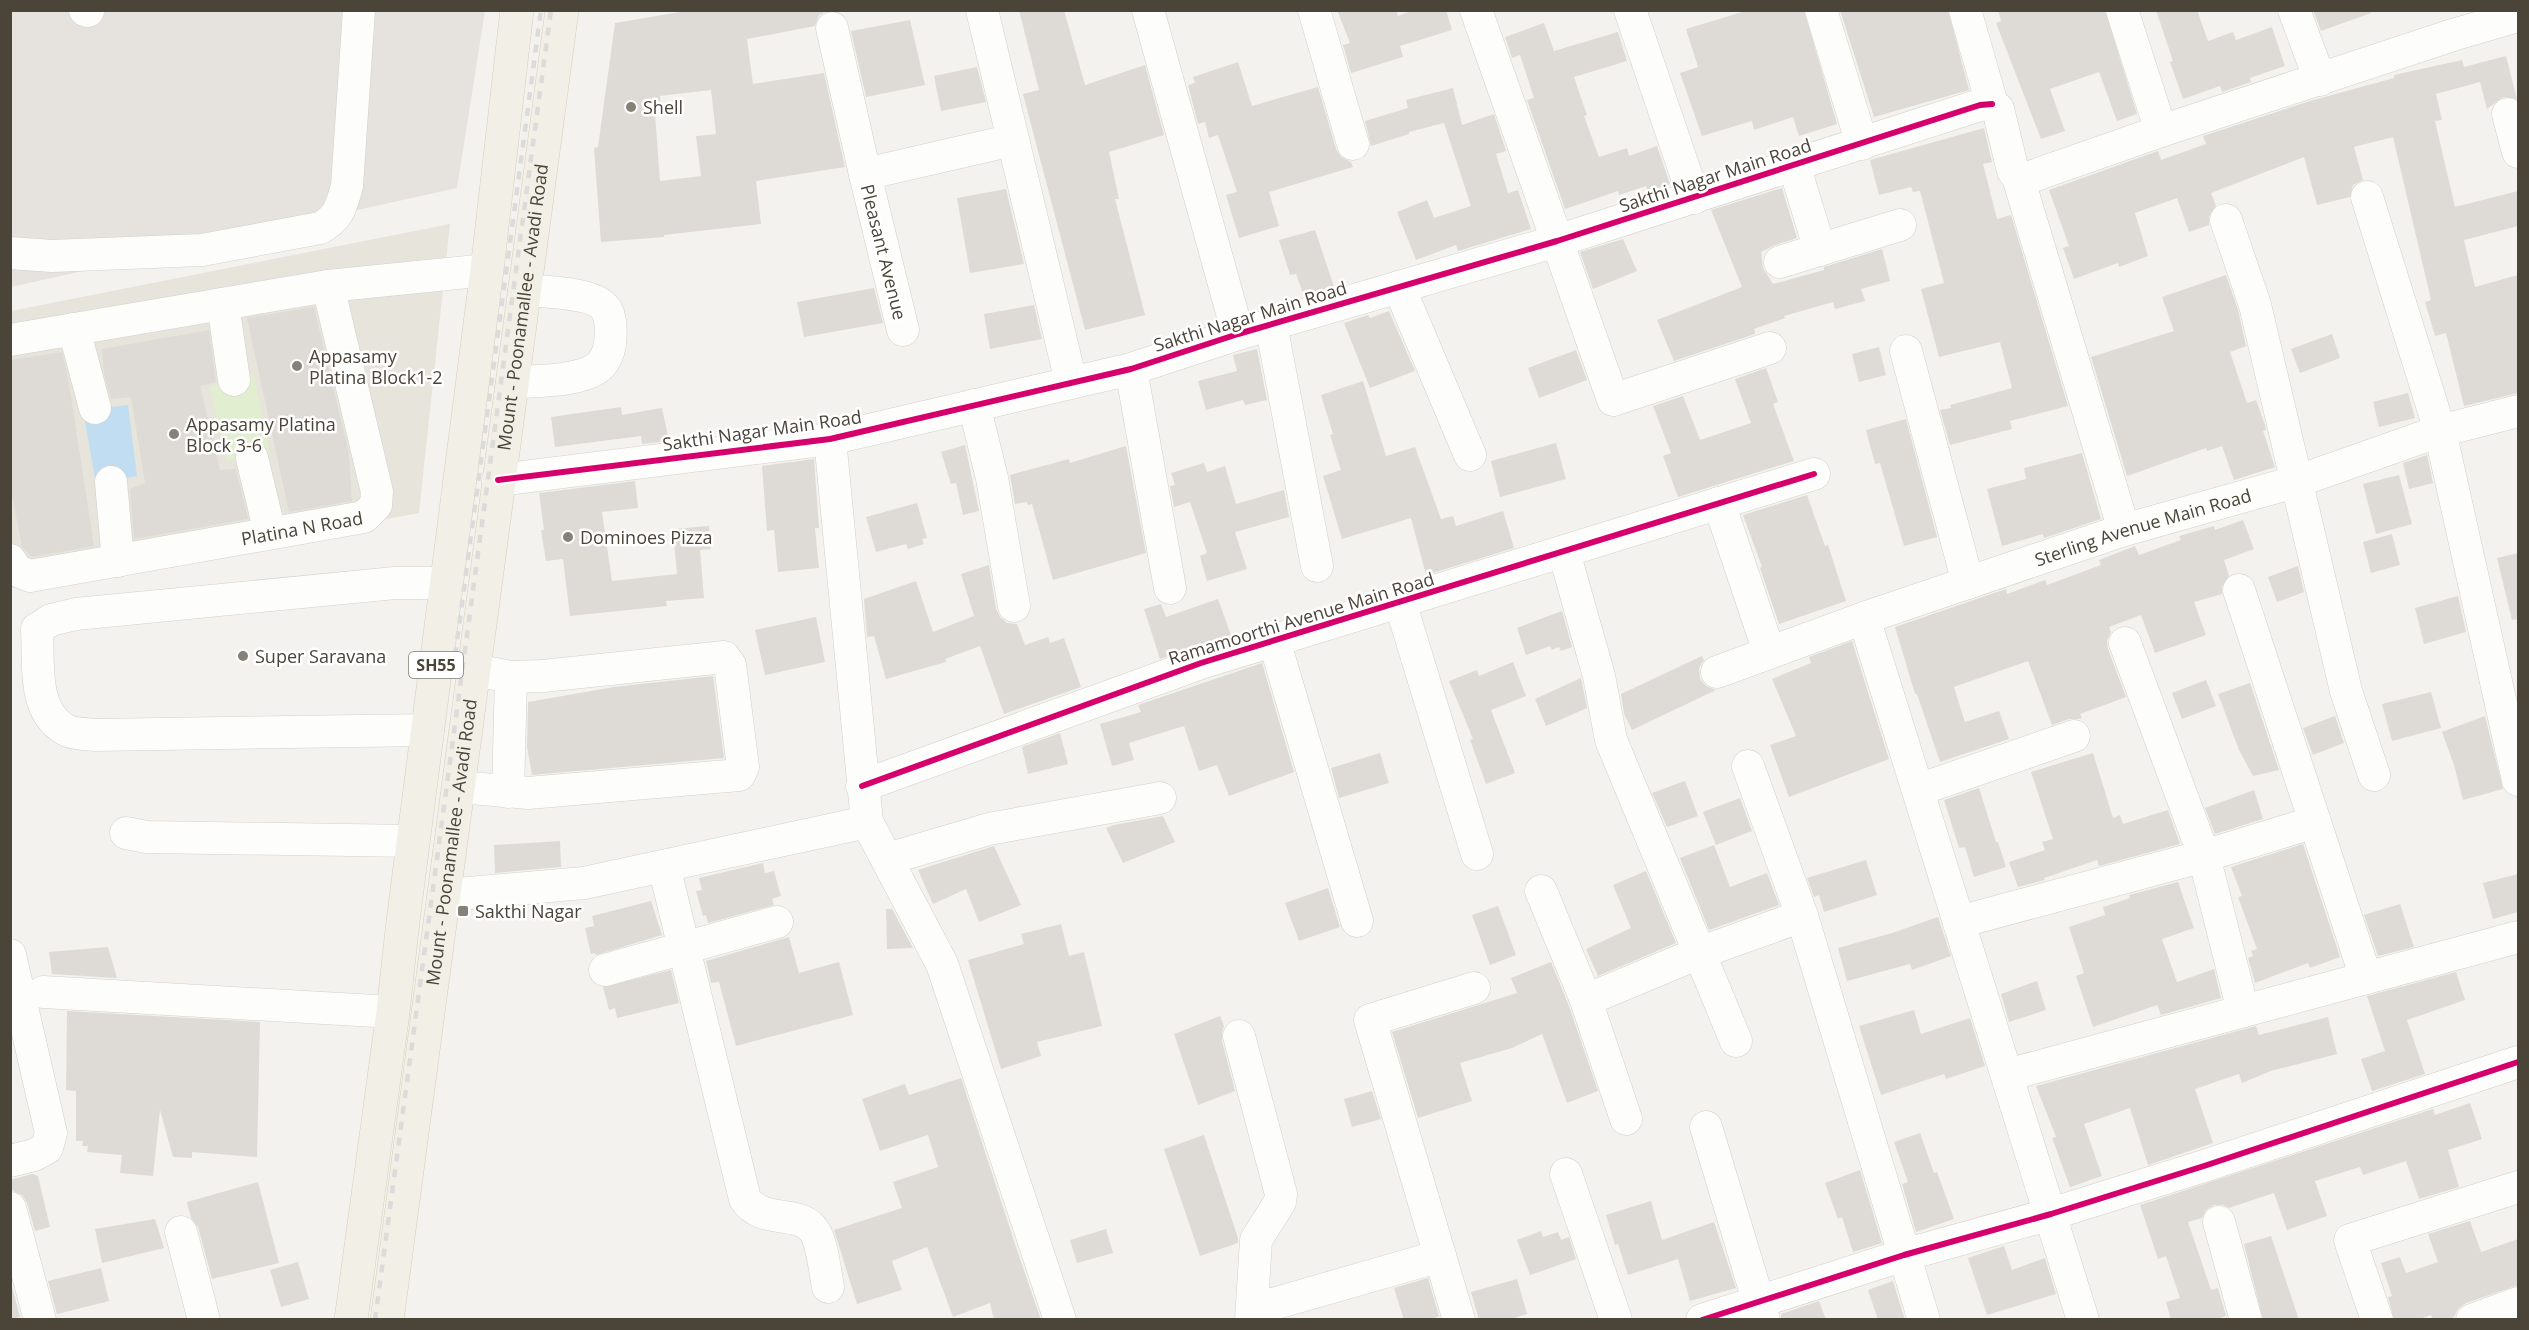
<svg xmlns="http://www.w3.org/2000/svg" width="2529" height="1330" viewBox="0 0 2529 1330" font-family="'Open Sans',sans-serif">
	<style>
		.residential { fill: #e7e4dc }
		.industrial { fill: #e6e2de }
		.green { fill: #e1eecf }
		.water { fill: #c0ddf1 }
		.building { fill: #dedbd6; fill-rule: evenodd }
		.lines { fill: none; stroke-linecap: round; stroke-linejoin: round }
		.minor-casing { stroke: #d2d0cb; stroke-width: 33 }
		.major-casing { stroke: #d6cebb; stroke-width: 34 }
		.minor { stroke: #fdfdfc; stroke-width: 32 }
		.major { stroke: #f2efe6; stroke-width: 33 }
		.rail { stroke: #dbdbda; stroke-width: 4.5; stroke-dasharray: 8 8; stroke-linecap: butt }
		.cycleway-casing { stroke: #fff; stroke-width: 10 }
		.cycleway { stroke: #d6006c; stroke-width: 6 }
		.poi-dot { fill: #868178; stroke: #fff; stroke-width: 2 }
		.labels { text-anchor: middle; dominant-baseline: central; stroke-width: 5; stroke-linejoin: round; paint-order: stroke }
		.shield { fill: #fff; stroke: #817c74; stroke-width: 1.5 }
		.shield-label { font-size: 16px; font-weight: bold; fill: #4b4439 }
		.poi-label { font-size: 18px; fill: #4b4439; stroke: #fff; text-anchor: start }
		.street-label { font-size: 18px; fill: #4b4439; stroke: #fff }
	</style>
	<rect width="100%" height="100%" fill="#f4f2ee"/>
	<path class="residential" d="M450,224l-31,289 -408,75v-277z"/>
	<path class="industrial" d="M10,11h475l-28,177 -446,99z"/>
	<path class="green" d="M254,375l16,82 -44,3 -16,-74z"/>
	<path class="water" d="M128,405l9,71 -41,8 -13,-74z"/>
	<path class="building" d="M692,10h136l-9,5 -4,11 -68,13 6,45 71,-11 21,94 -89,14 5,43 -97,11v2l-63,5 -7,-94 4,-1 17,-124zM711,90l5,44 -20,2 5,40 -41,5 -5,-67 7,-1 -2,-17z
		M1019,10h45l21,75 60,-20 19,70 -55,17 10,47h-4l30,116 -60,15 -62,-236 16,-4z
		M1337,10h59l2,6 16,-6h32l6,20 -52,16 3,11 -52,16 -8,-28 7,-2z
		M1749,10h55l33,114 -38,12 -6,-19 -39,13 -2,-9 -50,15 -22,-63 18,-6 -12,-38z
		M1840,10h108l21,80 -95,27z
		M1998,10h107l32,104 -20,7 -18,-49 -49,17 15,42 -24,8 -45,-116 5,-2z
		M2156,10h41l11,31 25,-9 3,8 36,-13 13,39 -35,12 1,4 -29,10 -2,-6 -37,13 -13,-37 3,-1z
		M2313,10h57l1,3 -50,18z
		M910,20l15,65 -59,12 -15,-66z
		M1544,23l10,28 64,-19 9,29 -53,16 13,38 -3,1 15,41 28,-9 2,8 28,-10 13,38 -22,8 -2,-6 -27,9 -1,-4 -53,18 -38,-109 7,-2 -14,-43 -8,3 -7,-21z
		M2506,56l11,43 -14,-2 -16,12 -7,-27 -44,12 6,26 -7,1 20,86 63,-16v35l-54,14 11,47 43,-12v118l-54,13 -18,-73 -11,3 -10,-34 6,-2 -38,-163 -39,10 9,33 -10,5 -3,12 -33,8 -13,-48 -93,36 5,13 -7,10v9l-20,7 -12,-34 -42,15 13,43 -29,11 -1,-4 -44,16 -11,-31 6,-2 -20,-56 109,-39 3,9 45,-16 -3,-8 107,-35 84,-23v-3l68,-15 2,7z
		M1238,62l14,44 66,-19 18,62 5,8 10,5 2,5 -84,25 10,34 -40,12 -13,-43 11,-3 -19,-57 -9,3 -4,-16 -7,2 -10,-39 7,-2 -2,-6z
		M977,67l9,35 -45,9 -7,-35z
		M1453,88l9,37 32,-11 12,37 -10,3 12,39 10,-3 13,39 -73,22 -2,-6 -40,15 -19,-48 30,-12 7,18 37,-12 -27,-83 -35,9v2l-38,12 -6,-25 43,-13 -2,-8z
		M1984,128l8,34 -9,2 14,55 14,-4 57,191 -58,15 2,8 -62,16 -10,-35 11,-2 -1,-3 62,-17 -12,-46 -61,15 -18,-68 23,-6 -24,-92 -7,1 -2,-5 -32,8 -9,-35z
		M1782,188l15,50 -22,7 -14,7 2,16 10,16 51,-14v-3l58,-18 8,32 -29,8 4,12 -30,8 -2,-7 -49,14 1,2 -31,11 1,5 -81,27 -17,-41 85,-33 -31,-77z
		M1006,189l18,75 -54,9 -13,-75z
		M1315,230l19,57 -30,9 -8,-22 -6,1 -11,-35z
		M1623,239l14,32 -44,18 -13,-37z
		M2226,275l12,35 8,36 -16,6 17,51 9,-3 9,25 1,5 -3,1 12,36 -41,13 -12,-34 -15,5 -1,-3 -79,28 -36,-119 83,-26 -12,-34z
		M874,288l9,35 -79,14 -7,-35z
		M1034,305l8,34 -52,10 -6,-35z
		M314,307l35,146 3,48 -63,11 -42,-194z
		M1389,311l26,60 -45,17 -26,-65 24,-8 2,3z
		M209,330l7,52 -16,4 20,84 16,-1 12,50 -114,20 -4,-50 15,-6 -14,-86 -20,2 -7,-26 -2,-24z
		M2332,334l8,24 -40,15 -9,-24z
		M1879,347l7,28 -27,7 -7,-28z
		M1257,349l10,51 -22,5 -2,-5 -37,10 -8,-29 39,-10 -4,-16z
		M1576,350l11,30 -48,18 -11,-30z
		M62,352l6,25 26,169 -62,11 -10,-10 -12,-62v-125z
		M1766,368l12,34 -5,2 21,57 -116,36 -15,-41 8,-3 -18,-47 30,-10 17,44 51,-17 -16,-44z
		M1363,381l23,75 29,-9 26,72 12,-3 3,10 47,-15 11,37 -88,27 -15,-57 -69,21 -19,-63 18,-6 -11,-35 3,-1 -12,-39z
		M2408,393l7,25 -36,9 -6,-25z
		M621,407l1,8 40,-7 7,33 -27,3 -1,-8 -86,11 -4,-30z
		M1906,419l31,118 -33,9 -24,-83 -5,1 -9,-34z
		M1556,443l10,36 -66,18 -9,-36z
		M965,445l14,66 -16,4 -7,-32 -5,1 -10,-32z
		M1126,446l20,107 -93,27 -21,-76 -4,1 -1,-3 -12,2 -5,-29 59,-16 1,4z
		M2082,453l19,66 -57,19 -1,-4 -41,12 -15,-57 39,-10 -2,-11z
		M2427,455l6,28 -24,6 -6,-26z
		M814,459l5,69h-4l4,40 -41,4 -4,-42 -7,1 -5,-65z
		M1204,463l3,9 18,-6 11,38 48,-14 5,27 -54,15 12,37 -40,12 -7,-25 7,-3 -17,-51 -16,5 -4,-21 5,-1 -4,-12z
		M2399,475l13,49 -36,10 -13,-50z
		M635,481l3,27 -36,4 10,69 65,-7 -4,-45 36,-3 2,23 -11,1 4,48 -38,3 1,5 -97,10 -7,-57 -17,2 -5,-31h3l-5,-37z
		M1807,495l18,51 3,-1 18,56 -67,23 -19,-56 2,-1 -19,-52z
		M917,503l10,35 -5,1 2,5 -16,5 -2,-5 -30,8 -10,-35z
		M2243,520l11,29 -30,11 5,16 -7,10v8l-28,8 12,33 -51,18 -14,-38 -32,12 2,5 -4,9 1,8 18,48 -46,17 2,4 -3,1h-10l-17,6 -24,-64 -74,26 11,35 34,-11 10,28 -69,23 -23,-68h-2l-20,-67 111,-38 1,5 38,-14 2,5 54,-20 -2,-5 36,-14 4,9 42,-15 -2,-4 35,-10 1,4z
		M2392,534l8,31 -29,8 -8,-31z
		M2518,553v66l-6,1 -15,-62z
		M989,565l7,44 4,8 7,6 10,1 8,21 23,-8 2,6 14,-5 17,49 -77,27 -24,-68 -35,13 1,3 -60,17 -12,-43 -7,1 -3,-38 52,-18 17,51 41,-16 -13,-42z
		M2298,566l6,26 -27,10 -9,-25z
		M2458,596l8,36 -42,12 -9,-36z
		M1218,599l13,36 -71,24 -16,-50 17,-5 5,13z
		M1562,611l10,36 -11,4 -2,-4 -7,3 -2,-4 -24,9 -9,-27z
		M816,617l9,45 -60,13 -10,-45z
		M1852,641l37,118 -100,38 -19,-52 26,-9 -24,-57 39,-16 -2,-6z
		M1702,656l2,4 -5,8 1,11 6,7 10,4 -84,40 -8,-16 -3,-20z
		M1513,662l13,34 -35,14 24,63 -29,11 -16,-44 3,-1 -24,-58 28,-11 2,6z
		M1262,663l32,109 -65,24 -12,-31 -18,6 -15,-45 -55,17 5,17 -22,6 -12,-42 41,-12 -3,-7z
		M713,676l11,82 -192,17 -5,-28 1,-45 86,-15z
		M1581,678l6,30 -41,18 -11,-27z
		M2206,680l10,26 -34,13 -10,-26z
		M2250,683l29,87 -26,6 -14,-26 -21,-56z
		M2431,692l10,36 -49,13 -10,-37z
		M2335,716l9,27 -31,12 -10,-27z
		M2485,716l18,73 -40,11 -9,-35 -12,-33z
		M1060,733l8,31 -40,10 -6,-27z
		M1380,753l9,30 -50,15 -8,-30z
		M2093,753l20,65 7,-3 3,9 45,-14 12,34 -81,22 -2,-6 -53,18 1,2 -27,7 -9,-25 36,-12 -3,-8 11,-3 -22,-67z
		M1685,781l13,35 -31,11 -15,-34z
		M1979,788l17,54h2l8,25 -32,10 -9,-30 -6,1 -15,-48z
		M2254,790l9,29 -48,15 -10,-26z
		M1740,798l12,33 -36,14 -13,-33z
		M1163,816l12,26 -52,21 -17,-35 8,-3z
		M560,841l1,26 -66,6 -1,-28z
		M2303,844l37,113 -30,11 -2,-5 -53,20 -7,-25 5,-2 -2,-5 6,-2 -19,-52 4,-1 -11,-29z
		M1714,845l16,42 37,-14 12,32 -70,25 -29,-72z
		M994,846l27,59 -42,17 -13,-33 -33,15 -15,-34z
		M1866,860l11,35 -53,17 -5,-17 -5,2 -7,-19z
		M763,863l2,10 9,-2 7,25 -9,3 2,6 -66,18 -2,-8 -3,1 -7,-25 6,-1 -3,-12z
		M1646,871l30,72 -78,33 -12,-27 45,-21 -18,-43z
		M2518,874v38l-25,7 -10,-36z
		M2178,882l16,46 -32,11 15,43 37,-13 7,29 -60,17 -4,-10 -64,22 -17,-51 8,-3 -15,-46 36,-12 -2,-8 27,-9 -1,-3z
		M1328,888l12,39 -41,14 -14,-38z
		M651,901l11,34 -66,20 -1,-2 -4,1 -6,-26 9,-2 -2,-10z
		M2400,904l14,43 -36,9 -14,-41z
		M1498,906l18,49 -26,10 -18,-50z
		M886,909h6l21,39 -26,1z
		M1938,917l13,39 -39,14 -2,-6 -63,17 -9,-33 54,-15z
		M1061,924l8,32 15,-4 18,74 -65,16 4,14 -40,13 -33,-109 56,-16 -3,-10z
		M789,937l10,36 40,-11 14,53 -117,31 -17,-64 -8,1 -5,-22z
		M108,947l9,31 -65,-4 -3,-22z
		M1551,962l18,44 29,85 -31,12 -25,-69 -30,14 -52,15 12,38 -54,17 -26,-86 125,-39 -6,-15z
		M671,970l8,33 -62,15 -2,-10 -6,2 -6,-23z
		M2456,972l9,28 -58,20 18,54 -53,17 -11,-32 24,-8 -18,-55z
		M2037,981l9,29 -37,12 -8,-28z
		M1914,1010l7,24 49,-16 15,48 -39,13 -2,-5 -63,21 -22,-69z
		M67,1011l193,11 -3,135 -65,-5v6l-19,-1 -13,-47 -7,66 -33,-3 2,-18 -35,-3 1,-6h-6l1,-5h-7v-50l-10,-1z
		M1220,1016l4,10 -2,6v9l13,50 -37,14 -24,-71z
		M2328,1017l9,37 -66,17 -29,12 -3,-9 -44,15 18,54 -65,22 -18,-57 -46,16 18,52 -32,11 -18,-49 4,-1 -20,-51 220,-60 3,9z
		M961,1078l55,169 25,73h-47l-4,-17 -37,14 -26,-70 -35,14 10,29 -45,14 -23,-74 68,-22 -9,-26 45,-15 -10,-32 -48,16 -18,-52 43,-15 4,11z
		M1372,1091l9,28 -29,8 -8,-28z
		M2470,1103l12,36 -34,11 11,37 -40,12 -13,-38 -43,14 -3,-8 -45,14 12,35 -40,14 -13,-37 -45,15 -6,-3h-9l-8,5 -4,8 -14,4 23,68 7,-2 8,28 -12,4h-43l-5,-18 14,-4 -14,-42 -8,3 -18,-54 293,-96 2,6z
		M1920,1133l14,40 3,-1 17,47 -38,13 -14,-48 6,-2 -14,-40z
		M1204,1135l34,103v5l-38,13 -36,-107z
		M1860,1170l22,73 -29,9 -11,-35 -4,2 -13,-36z
		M32,1174l6,2 12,51 -15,4 -8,-28 -5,-8 -9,-4 -3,-11z
		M258,1182l21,81 -67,16 -14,-52 -7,-9 -4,-16z
		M1651,1201l11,39 52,-18 22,66 -46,13 -12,-42 -50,16 -10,-31 -3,1 -9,-30z
		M155,1219l9,29 -62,15 -7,-34z
		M2470,1221l11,31 37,-13v46l-52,18 -8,6 -4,8 -6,3h-15l-2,-5 -14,5h-23l-6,-23 4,-1 -11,-33 19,-6 6,16 32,-11 -10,-28z
		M1106,1229l7,24 -36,10 -7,-23z
		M1541,1231l2,6 15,-5 3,8 8,-3 7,22 -46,16 -13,-35z
		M2271,1236l28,84h-36l-19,-76z
		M2004,1246l8,24 33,-12 11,36 -69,21 -19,-57z
		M298,1262l11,37 -28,8 -11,-37z
		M101,1268l8,33 -52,13 -9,-33z
		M1428,1278l11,38 -9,4h-26l-10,-32z
		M10,1279l10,38 -10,2z
		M1517,1279l10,35 -19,6h-29l-8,-28z
		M1893,1281l12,39h-27l-10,-30z
		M1819,1301l7,19h-45v-6z"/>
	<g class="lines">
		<g class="minor-casing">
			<g id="minor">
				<path d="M85,10l3,1"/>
				<path d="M982,10l89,372"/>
				<path d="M1148,10l90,324"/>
				<path d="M1314,10l39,134"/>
				<path d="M1476,10l137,390 157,-52"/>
				<path d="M1630,10l64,188"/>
				<path d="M1821,10l41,134"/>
				<path d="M1965,10l27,94 6,5 15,62 5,6 106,353"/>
				<path d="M2122,10l39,121"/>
				<path d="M2294,10l26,70"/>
				<path d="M832,28l33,146"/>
				<path d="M2508,114l10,38"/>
				<path d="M1794,165l26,85"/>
				<path d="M2018,177h12l131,-46 295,-97 62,-18"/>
				<path d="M2367,197l73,234 78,349"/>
				<path d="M2226,220l29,85 91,386 28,84"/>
				<path d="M10,253l42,3 150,-6 118,-22c19,-10 21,-21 27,-42l12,-176"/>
				<path d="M1780,262l120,-37"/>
				<path d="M1399,287l71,168"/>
				<path d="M223,304l11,76"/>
				<path d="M1271,324l46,242"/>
				<path d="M74,329l21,79"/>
				<path d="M903,330l-38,-156 148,-34"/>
				<path d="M10,340l318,-54 159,-16"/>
				<path d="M1906,351l62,232"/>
				<path d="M1131,369l39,219"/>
				<path d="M512,383c24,-3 55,-1 78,-11 12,-5 18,-15 20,-28 1,-10 2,-24 -3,-33 -9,-19 -63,-19 -83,-21"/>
				<path d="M974,405l18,73 22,128"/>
				<path d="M830,439l37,383 75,142 118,356"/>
				<path d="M252,458l18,75"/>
				<path d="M498,480l332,-41 301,-70 107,-35 319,-93 423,-136 12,-1"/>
				<path d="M111,482l7,79"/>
				<path d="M1719,503l50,149"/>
				<path d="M1564,552l35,124 12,64 125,301"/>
				<path id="s1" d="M10,560l6,10 14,6 334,-59 12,-12 1,-13 -49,-206"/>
				<path d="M1400,602l77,252"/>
				<path d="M1864,618l219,702"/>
				<path d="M1274,640l83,281"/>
				<path d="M2125,643l79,213 39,155"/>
				<path id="s2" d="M1717,672l147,-54 260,-88 174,-49 142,-50 78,-20"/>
				<path d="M428,730l-332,5c-9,-1 -24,-1 -32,-6 -32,-20 -25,-66 -27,-100l14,-9 25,-6 319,-31h52"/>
				<path d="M1748,766l54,150 122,404"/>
				<path d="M862,786l339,-123 613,-189"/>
				<path d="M459,787l69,6 211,-18 4,-8 -13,-102 -6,-8 -181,19 -32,1 -37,-7"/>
				<path d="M1918,790l156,-54"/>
				<path d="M508,792l3,-115"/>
				<path d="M2315,822l51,156"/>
				<path d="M126,833l21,4 266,4"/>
				<path d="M887,859l102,-30 171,-31"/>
				<path d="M664,866l81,333c17,25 50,11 67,29 10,10 13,44 16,59"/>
				<path d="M1541,891l45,109 40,119"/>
				<path d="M446,895l138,-12 283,-61"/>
				<path d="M1959,922l245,-66 111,-34 -76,-232"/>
				<path d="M10,955l41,178 -4,15 -13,7 -24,6"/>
				<path d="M605,970l172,-48"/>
				<path d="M43,992l350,20"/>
				<path d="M1586,1000l113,-47 103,-37"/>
				<path d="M1239,1036l42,158 -1,8 -24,38 -5,80"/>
				<path d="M2007,1075l511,-138"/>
				<path d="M1706,1127l58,193"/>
				<path d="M1566,1174l50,146"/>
				<path d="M10,1208l30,112"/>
				<path d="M2219,1222l27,98"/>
				<path d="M181,1232l23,88"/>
				<path d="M1252,1310l188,-54"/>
				<path d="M1459,1320l-89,-300 104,-32"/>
				<path d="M1702,1320l202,-65 147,-41 153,-48 314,-104"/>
				<path d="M2377,1320l-27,-80 168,-53"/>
				<path d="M2472,1320l46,-17"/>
			</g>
		</g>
		<g class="major-casing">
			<g id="major">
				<path d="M351,1320l42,-308 10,-91 84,-651 30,-260"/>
				<path id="s3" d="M387,1320c59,-437 116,-873 175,-1310"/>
			</g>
		</g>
		<use href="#minor" class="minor"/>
		<use href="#major" class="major"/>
		<path class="rail" d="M453,671l88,-661
			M375,1320l176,-1310"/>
		<g class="cycleway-casing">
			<path id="cycleway" d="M498,480l332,-41 301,-70 107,-35 319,-93 423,-136 12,-1
				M862,786l339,-123 613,-189
				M1702,1320l202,-65 147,-41 153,-48 314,-104"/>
		</g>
		<use href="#cycleway" class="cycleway"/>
	</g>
	<g class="poi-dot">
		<circle cx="631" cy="107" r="6"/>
		<circle cx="297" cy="366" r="6"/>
		<circle cx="174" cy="434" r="6"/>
		<circle cx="568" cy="537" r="6"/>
		<circle cx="243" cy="656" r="6"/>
		<rect x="457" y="905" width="12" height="12" rx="3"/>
	</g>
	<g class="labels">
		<rect class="shield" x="409" y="652" width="54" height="26" rx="4.5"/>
		<g class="shield-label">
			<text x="436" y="665">SH55</text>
		</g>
		<g class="poi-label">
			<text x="643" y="107">Shell</text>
			<text x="309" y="356">Appasamy<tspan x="309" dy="21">Platina Block1-2</tspan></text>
			<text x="186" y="424">Appasamy Platina<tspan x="186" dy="21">Block 3-6</tspan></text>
			<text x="580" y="537">Dominoes Pizza</text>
			<text x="255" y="656">Super Saravana</text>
			<text x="475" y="911">Sakthi Nagar</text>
		</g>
		<g class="street-label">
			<text transform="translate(1715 175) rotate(-18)">Sakthi Nagar Main Road</text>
			<text transform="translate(884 252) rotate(76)">Pleasant Avenue</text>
			<text stroke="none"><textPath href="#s3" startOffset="1022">Mount - Poonamallee - Avadi Road</textPath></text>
			<text transform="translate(1250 316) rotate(-17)">Sakthi Nagar Main Road</text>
			<text transform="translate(762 430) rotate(-8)">Sakthi Nagar Main Road</text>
			<text stroke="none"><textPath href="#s1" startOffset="303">Platina N Road</textPath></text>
			<text stroke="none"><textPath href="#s2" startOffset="450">Sterling Avenue Main Road</textPath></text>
			<text transform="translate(1301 618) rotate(-17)">Ramamoorthi Avenue Main Road</text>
			<text stroke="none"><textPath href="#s3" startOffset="482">Mount - Poonamallee - Avadi Road</textPath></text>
		</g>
	</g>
	<rect width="2529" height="1330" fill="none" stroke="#4b4439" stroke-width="24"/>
</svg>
